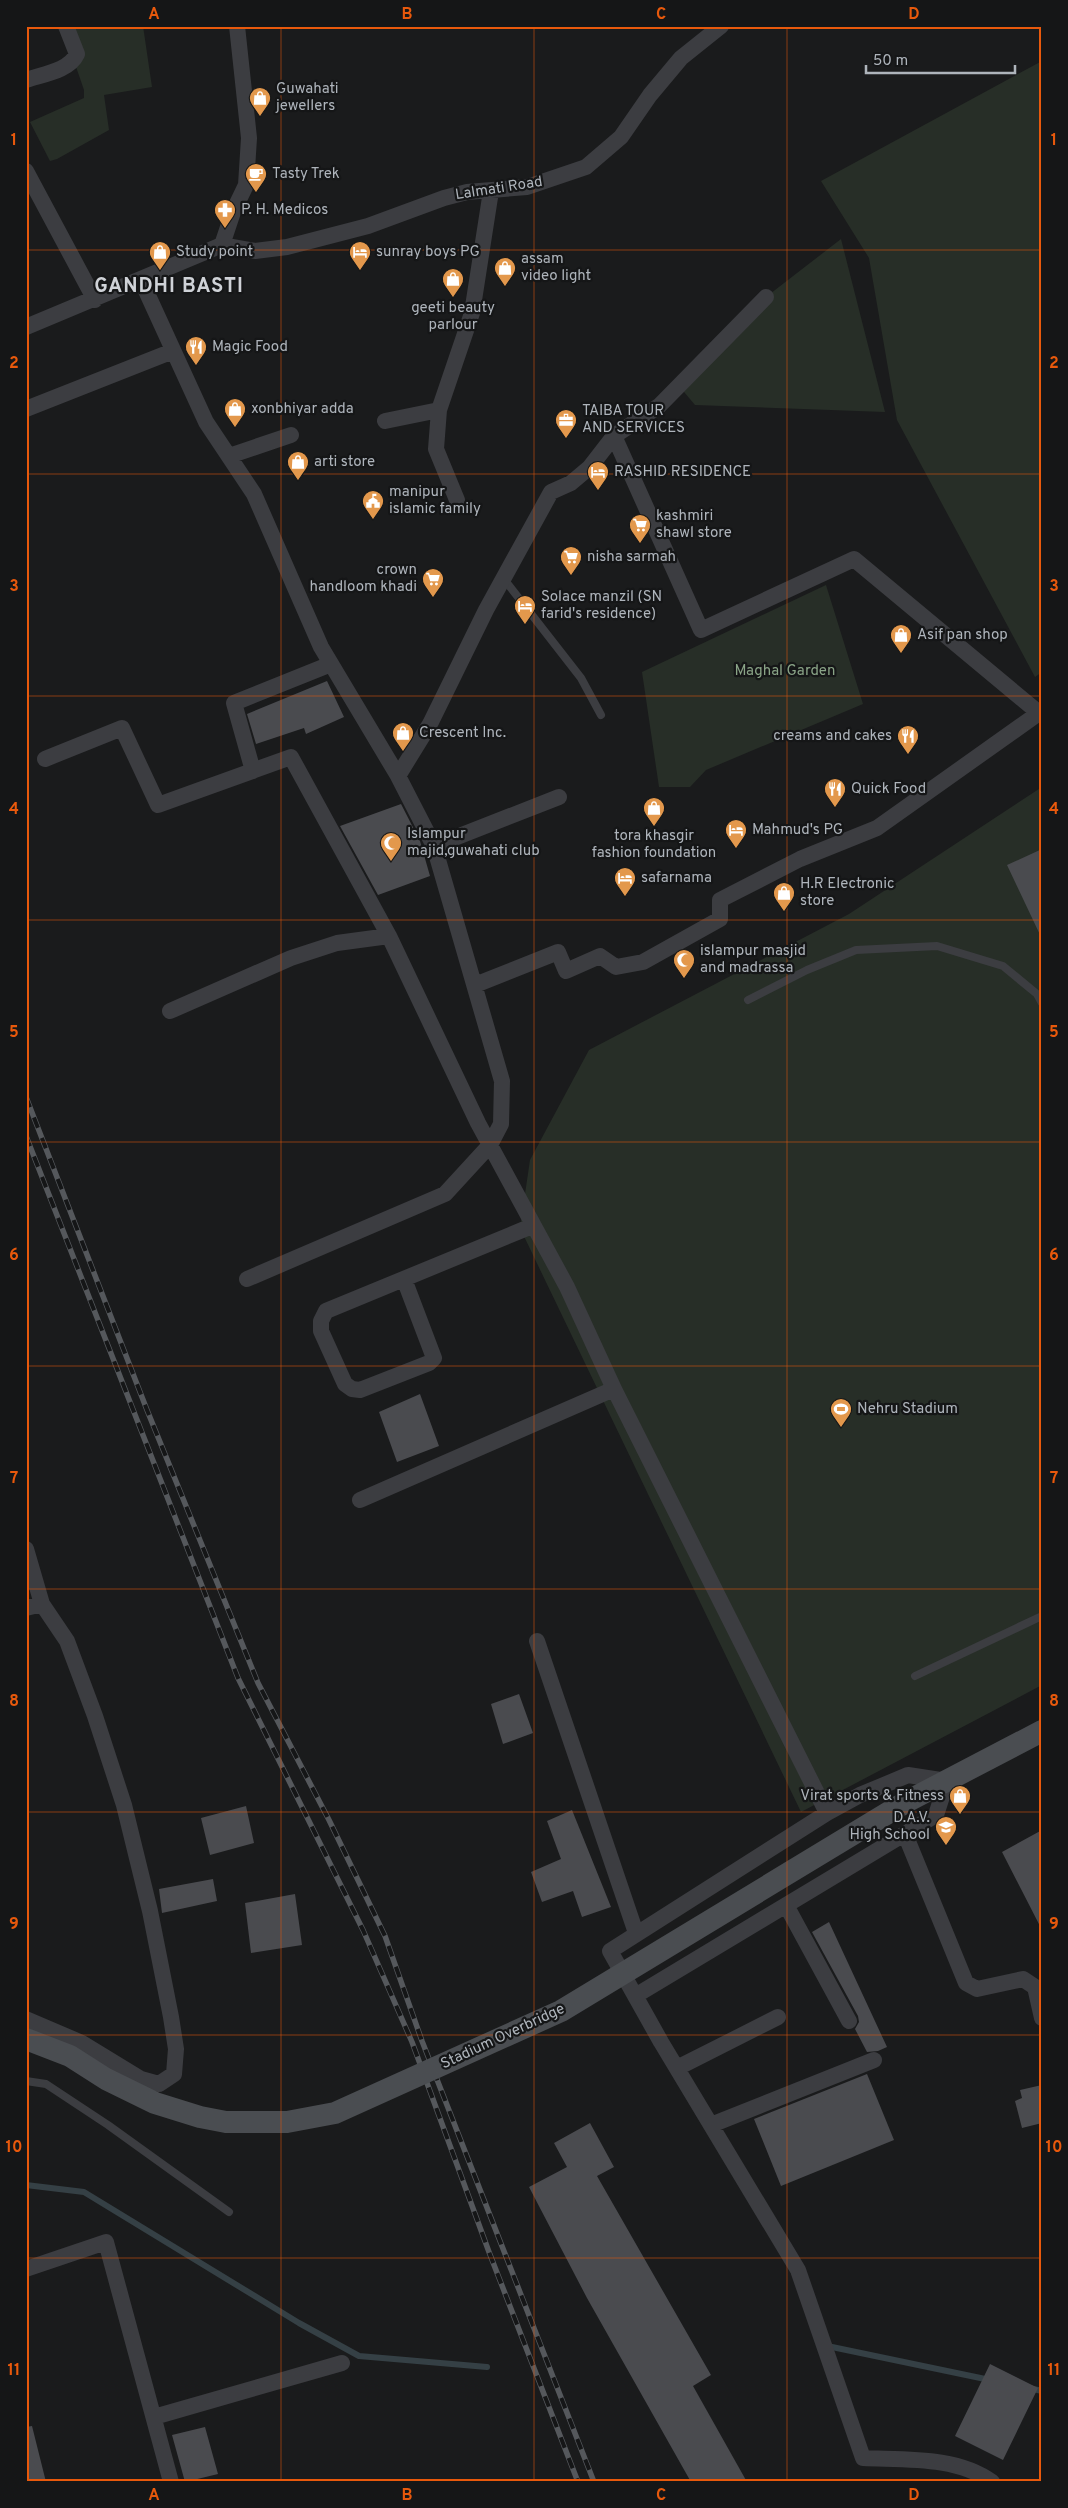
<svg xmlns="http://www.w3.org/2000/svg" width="1068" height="2508" viewBox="0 0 1068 2508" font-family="Overpass,sans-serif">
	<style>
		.green { fill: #272e27 }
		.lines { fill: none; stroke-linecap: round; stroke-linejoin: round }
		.stream { stroke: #354045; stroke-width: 6 }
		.building { fill: #4a4b4f }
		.lane { stroke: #3c3d41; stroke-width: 8 }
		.street { stroke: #3c3d41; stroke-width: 16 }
		.secondary { stroke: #4a4d51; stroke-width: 22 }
		.rail-casing { stroke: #55585c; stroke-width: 5.5 }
		.rail { stroke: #151617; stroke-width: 4; stroke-dasharray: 11; stroke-linecap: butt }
		.secondary-bridge { stroke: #4a4d51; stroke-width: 22 }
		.grid { fill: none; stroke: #e8590c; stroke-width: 1; stroke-opacity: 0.55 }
		.labels { text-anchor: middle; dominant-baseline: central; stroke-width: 4.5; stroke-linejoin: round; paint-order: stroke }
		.poi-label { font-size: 15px; fill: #aeb4bb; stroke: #151617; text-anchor: start }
		.street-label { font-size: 15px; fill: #aeb4bb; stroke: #151617 }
		.park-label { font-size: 15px; fill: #8aa487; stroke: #151617 }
		.district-label { font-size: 20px; font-weight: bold; letter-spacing: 1px; fill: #cfd2d7; stroke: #151617 }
		.neatline { fill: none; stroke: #e8590c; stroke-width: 2 }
		.grid-label { font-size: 16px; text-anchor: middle; font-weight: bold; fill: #e8590c }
	</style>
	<rect width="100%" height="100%" fill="#1a1b1c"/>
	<path class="green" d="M62,26h81l9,61 -48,8 5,35 -52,29 -7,2 -20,-39 54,-24v-8z
		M1042,61v611l-7,5 -138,-257 -28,-162 -48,-77z
		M841,239l44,173 -190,-7 -16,-19 87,-89z
		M826,585l37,119 -157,66 -16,17h-31l-17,-115z
		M1042,787v898l-241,127 -281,-584 10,-68 59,-110 260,-136z"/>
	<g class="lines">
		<path class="stream" d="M26,2185l58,7 215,131 60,33 128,11
			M832,2347l158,33
			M1029,2388l13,3"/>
	</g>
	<path class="building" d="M327,681l17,36 -38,17 -2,-6 -48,16 -9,-30z
		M401,804l19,37 10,35 -52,19 -38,-69z
		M1042,849v90l-35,-74z
		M420,1394l19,52 -42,16 -18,-50z
		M519,1694l14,39 -30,11 -12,-40z
		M246,1806l8,37 -44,12 -9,-37z
		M572,1810l39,97 -29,10 -9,-26 -31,11 -11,-30 30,-13 -14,-38z
		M1042,1830v100l-40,-78z
		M213,1879l4,22 -55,12 -3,-24z
		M295,1894l7,51 -51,8 -6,-50z
		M829,1922l58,125 -9,4 -11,1 -12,-23 4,-7 -1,-6 -46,-84z
		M867,2074l27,66 -113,46 -27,-67z
		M1042,2085v38l-20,5 -7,-27 7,-3 -2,-8z
		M590,2123l24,44 -17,9 114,199 -18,11 54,96h-56l-104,-184 -58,-111 38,-20 -13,-24z
		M990,2364l48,24 -35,72 -48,-24z
		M32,2426l14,56h-20v-55z
		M205,2427l13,47 -33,8 -13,-47z"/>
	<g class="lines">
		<path class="lane" d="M504,579l77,99 20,37
			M748,1000l59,-30 49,-20 81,-4 66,20 34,28 5,9
			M915,1676l127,-60
			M26,2081l20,3 62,41 121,87"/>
		<path class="street" d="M26,80c17,-6 43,-9 51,-26l-11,-28
			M26,171l69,129
			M222,245l33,6 32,-4 81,-21 76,-28 23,-6 60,-5 59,-20 35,-30 29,-42 31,-37 40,-32
			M222,245l11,-33 13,-27 3,-47 -12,-112
			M141,280l65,142 48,72 67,153 77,129 36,70 68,235 -1,43 -11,21 -45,49 -198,85
			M26,327l196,-82
			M26,409l147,-58
			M439,410l33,-97 19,-122
			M385,421l54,-11 -3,39 21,51
			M229,456l62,-21
			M45,759l77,-31 36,77 133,-48 98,179
			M253,771l-19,-68 97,-39
			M398,776l32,-52 56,-114 65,-118 20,-9 19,-16 24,-31 45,-30 107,-109
			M434,846l125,-49
			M475,985l83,-33 8,19 34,-15 16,11 27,-5 77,-43v-19l80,-41 77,-31 162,-115 -185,-154 -153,71 -87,-194
			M170,1011l121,-53 46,-15 52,-7 89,187 89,164 47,102 -254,111
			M404,1279l30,79 -5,5 -69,27 -8,-1 -7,-5 -24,-53v-10l5,-10 206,-85
			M614,1389l213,424
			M26,1549l16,55 25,37 28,75 29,89 26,106 21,106 5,32 -2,25 -15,10 -18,-5 -59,-36 -56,-24
			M26,1608l16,-4
			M537,1641l99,292
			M905,1834l61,149 11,6 46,-10 12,8 7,31
			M786,1905l63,116
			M635,1996l301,-181 11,-34 -39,-6 -48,20 -33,18 -217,138 51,91 137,228 65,188c41,2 94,-2 129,24
			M677,2068l101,-51
			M711,2125l163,-65
			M26,2269l80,-27 65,240
			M154,2417l188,-54"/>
		<path class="secondary" d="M906,1802l136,-71"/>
		<g class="rail-casing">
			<path id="rail" d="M26,1097l121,313 111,273 71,137 56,116 37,105 172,441
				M26,1136l212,542 125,252 49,112 77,210 89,230"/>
		</g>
		<use href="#rail" class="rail"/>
		<path class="secondary-bridge" d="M26,2039l44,17 36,23 49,24 45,14 26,5h61l48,-9 226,-102 345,-209"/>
	</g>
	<path class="grid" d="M281,26v2456M534,26v2456M787,26v2456M26,250h1016M26,474h1016M26,696h1016M26,920h1016M26,1142h1016M26,1366h1016M26,1589h1016M26,1812h1016M26,2035h1016M26,2258h1016"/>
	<defs>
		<g id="shop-pin" transform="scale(1.125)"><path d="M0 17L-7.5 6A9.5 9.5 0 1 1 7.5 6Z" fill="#e3984c" stroke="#151617"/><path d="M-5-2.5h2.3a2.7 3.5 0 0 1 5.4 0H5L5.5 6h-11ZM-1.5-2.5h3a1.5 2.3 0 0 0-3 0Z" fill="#fff"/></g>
		<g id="cafe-pin" transform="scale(1.125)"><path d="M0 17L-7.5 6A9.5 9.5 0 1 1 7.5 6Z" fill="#e3984c" stroke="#151617"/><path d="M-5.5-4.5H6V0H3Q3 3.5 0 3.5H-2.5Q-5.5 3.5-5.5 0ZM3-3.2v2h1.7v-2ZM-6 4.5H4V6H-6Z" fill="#fff"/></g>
		<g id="pharmacy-pin" transform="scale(1.125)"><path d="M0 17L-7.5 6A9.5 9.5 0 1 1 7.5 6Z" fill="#e3984c" stroke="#151617"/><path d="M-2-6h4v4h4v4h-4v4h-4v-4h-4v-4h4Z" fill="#fff"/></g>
		<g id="hotel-pin" transform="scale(1.125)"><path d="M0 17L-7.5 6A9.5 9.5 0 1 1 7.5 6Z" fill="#e3984c" stroke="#151617"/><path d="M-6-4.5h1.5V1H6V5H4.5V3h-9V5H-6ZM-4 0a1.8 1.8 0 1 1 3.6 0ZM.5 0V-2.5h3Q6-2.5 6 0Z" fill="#fff"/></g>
		<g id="restaurant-pin" transform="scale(1.125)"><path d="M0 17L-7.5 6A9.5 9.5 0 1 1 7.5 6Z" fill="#e3984c" stroke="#151617"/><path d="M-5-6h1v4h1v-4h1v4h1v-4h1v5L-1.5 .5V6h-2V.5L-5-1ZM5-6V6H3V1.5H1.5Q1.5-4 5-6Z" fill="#fff"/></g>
		<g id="office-pin" transform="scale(1.125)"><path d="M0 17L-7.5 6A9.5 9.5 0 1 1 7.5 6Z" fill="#e3984c" stroke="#151617"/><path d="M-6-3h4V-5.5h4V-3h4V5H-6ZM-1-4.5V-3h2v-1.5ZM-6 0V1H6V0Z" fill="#fff"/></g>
		<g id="civic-pin" transform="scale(1.125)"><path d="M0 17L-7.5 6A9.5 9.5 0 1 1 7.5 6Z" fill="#e3984c" stroke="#151617"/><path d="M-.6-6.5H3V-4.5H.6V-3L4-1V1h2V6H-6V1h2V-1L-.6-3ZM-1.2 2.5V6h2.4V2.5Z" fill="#fff"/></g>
		<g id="supermarket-pin" transform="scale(1.125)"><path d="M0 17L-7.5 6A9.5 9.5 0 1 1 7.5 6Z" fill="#e3984c" stroke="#151617"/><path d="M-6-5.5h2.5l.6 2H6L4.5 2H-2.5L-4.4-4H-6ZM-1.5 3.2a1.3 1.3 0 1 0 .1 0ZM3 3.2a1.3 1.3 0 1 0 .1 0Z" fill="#fff"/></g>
		<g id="mosque-pin" transform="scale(1.125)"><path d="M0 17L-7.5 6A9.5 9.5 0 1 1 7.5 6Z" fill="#e3984c" stroke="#151617"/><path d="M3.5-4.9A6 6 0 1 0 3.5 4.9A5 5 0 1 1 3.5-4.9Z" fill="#fff"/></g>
		<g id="stadium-pin" transform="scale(1.125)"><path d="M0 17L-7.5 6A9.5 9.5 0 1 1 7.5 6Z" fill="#e3984c" stroke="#151617"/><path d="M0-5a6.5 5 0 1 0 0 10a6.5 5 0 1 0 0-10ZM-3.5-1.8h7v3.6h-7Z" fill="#fff"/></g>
		<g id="school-pin" transform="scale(1.125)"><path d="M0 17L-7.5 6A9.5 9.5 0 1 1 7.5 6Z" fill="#e3984c" stroke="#151617"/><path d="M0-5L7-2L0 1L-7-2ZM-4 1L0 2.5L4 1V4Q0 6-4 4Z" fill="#fff"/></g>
	</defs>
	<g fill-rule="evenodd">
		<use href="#shop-pin" x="260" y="98"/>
		<use href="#cafe-pin" x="256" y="174"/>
		<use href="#pharmacy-pin" x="225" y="210"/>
		<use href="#shop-pin" x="160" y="252"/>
		<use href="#hotel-pin" x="360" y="252"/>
		<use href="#shop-pin" x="505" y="268"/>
		<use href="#shop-pin" x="453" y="279"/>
		<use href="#restaurant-pin" x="196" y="347"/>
		<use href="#shop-pin" x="235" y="409"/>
		<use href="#office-pin" x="566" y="420"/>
		<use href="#shop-pin" x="298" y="462"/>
		<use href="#hotel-pin" x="598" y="472"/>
		<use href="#civic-pin" x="373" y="501"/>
		<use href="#supermarket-pin" x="640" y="525"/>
		<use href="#supermarket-pin" x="571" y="557"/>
		<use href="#supermarket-pin" x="433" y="579"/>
		<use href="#hotel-pin" x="525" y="606"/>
		<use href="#shop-pin" x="901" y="635"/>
		<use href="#shop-pin" x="403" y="733"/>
		<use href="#restaurant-pin" x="908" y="736"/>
		<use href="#restaurant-pin" x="835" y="789"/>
		<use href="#shop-pin" x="654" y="808"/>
		<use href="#hotel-pin" x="736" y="830"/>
		<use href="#mosque-pin" x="391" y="843"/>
		<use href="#hotel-pin" x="625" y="878"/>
		<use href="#shop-pin" x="784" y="893"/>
		<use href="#mosque-pin" x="684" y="960"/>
		<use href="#stadium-pin" x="841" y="1409"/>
		<use href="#shop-pin" x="960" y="1796"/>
		<use href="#school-pin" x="946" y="1827"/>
	</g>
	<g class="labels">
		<g class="poi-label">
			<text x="276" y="89">Guwahati<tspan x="276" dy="17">jewellers</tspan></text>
			<text x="272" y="174">Tasty Trek</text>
			<text x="241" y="210">P. H. Medicos</text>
			<text x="176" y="252">Study point</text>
			<text x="376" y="252">sunray boys PG</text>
			<text x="521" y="259">assam<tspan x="521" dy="17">video light</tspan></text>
			<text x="453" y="308" text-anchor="middle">geeti beauty<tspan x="453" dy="17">parlour</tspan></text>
			<text x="212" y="347">Magic Food</text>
			<text x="251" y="409">xonbhiyar adda</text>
			<text x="582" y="411">TAIBA TOUR<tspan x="582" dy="17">AND SERVICES</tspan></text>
			<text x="314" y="462">arti store</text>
			<text x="614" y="472">RASHID RESIDENCE</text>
			<text x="389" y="492">manipur<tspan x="389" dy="17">islamic family</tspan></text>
			<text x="656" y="516">kashmiri<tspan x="656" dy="17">shawl store</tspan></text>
			<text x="587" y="557">nisha sarmah</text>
			<text x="417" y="570" text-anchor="end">crown<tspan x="417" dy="17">handloom khadi</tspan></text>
			<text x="541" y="597">Solace manzil (SN<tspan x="541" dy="17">farid's residence)</tspan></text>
			<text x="917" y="635">Asif pan shop</text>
			<text x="419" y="733">Crescent Inc.</text>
			<text x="892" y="736" text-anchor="end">creams and cakes</text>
			<text x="851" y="789">Quick Food</text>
			<text x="752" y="830">Mahmud's PG</text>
			<text x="407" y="834">Islampur<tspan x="407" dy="17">majid,guwahati club</tspan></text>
			<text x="654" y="836" text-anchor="middle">tora khasgir<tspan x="654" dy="17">fashion foundation</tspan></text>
			<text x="641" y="878">safarnama</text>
			<text x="800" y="884">H.R Electronic<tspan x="800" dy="17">store</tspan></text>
			<text x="700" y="951">islampur masjid<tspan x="700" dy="17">and madrassa</tspan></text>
			<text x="857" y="1409">Nehru Stadium</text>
			<text x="944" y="1796" text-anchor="end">Virat sports &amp; Fitness</text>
			<text x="930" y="1818" text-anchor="end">D.A.V.<tspan x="930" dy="17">High School</tspan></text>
		</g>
		<g class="street-label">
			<text transform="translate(499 189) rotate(-9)">Lalmati Road</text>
			<text transform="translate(503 2037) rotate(-25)">Stadium Overbridge</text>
		</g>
		<g class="park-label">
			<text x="785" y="671">Maghal Garden</text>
		</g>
		<g class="district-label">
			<text x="169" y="287">GANDHI BASTI</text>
		</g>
	</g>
	<rect width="1068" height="2508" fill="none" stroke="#151617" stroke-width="55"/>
	<path d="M866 65v8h149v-8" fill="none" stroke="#aeb4bb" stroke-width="2.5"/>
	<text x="873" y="65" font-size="15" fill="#aeb4bb" stroke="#151617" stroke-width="4" paint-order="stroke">50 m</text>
	<rect x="28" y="28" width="1012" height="2452" class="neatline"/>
	<g class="grid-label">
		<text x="154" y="19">A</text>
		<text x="407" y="19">B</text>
		<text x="661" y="19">C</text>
		<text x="914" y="19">D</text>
		<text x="14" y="145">1</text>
		<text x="1054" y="145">1</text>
		<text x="14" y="368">2</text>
		<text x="1054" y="368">2</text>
		<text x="14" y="591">3</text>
		<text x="1054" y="591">3</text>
		<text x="14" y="814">4</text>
		<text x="1054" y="814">4</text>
		<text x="14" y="1037">5</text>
		<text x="1054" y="1037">5</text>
		<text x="14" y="1260">6</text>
		<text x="1054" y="1260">6</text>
		<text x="14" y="1483">7</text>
		<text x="1054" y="1483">7</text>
		<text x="14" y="1706">8</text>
		<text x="1054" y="1706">8</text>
		<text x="14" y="1929">9</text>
		<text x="1054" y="1929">9</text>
		<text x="14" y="2152">10</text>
		<text x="1054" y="2152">10</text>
		<text x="14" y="2375">11</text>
		<text x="1054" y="2375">11</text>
		<text x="154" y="2500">A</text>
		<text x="407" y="2500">B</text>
		<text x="661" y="2500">C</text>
		<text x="914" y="2500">D</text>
	</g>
</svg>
